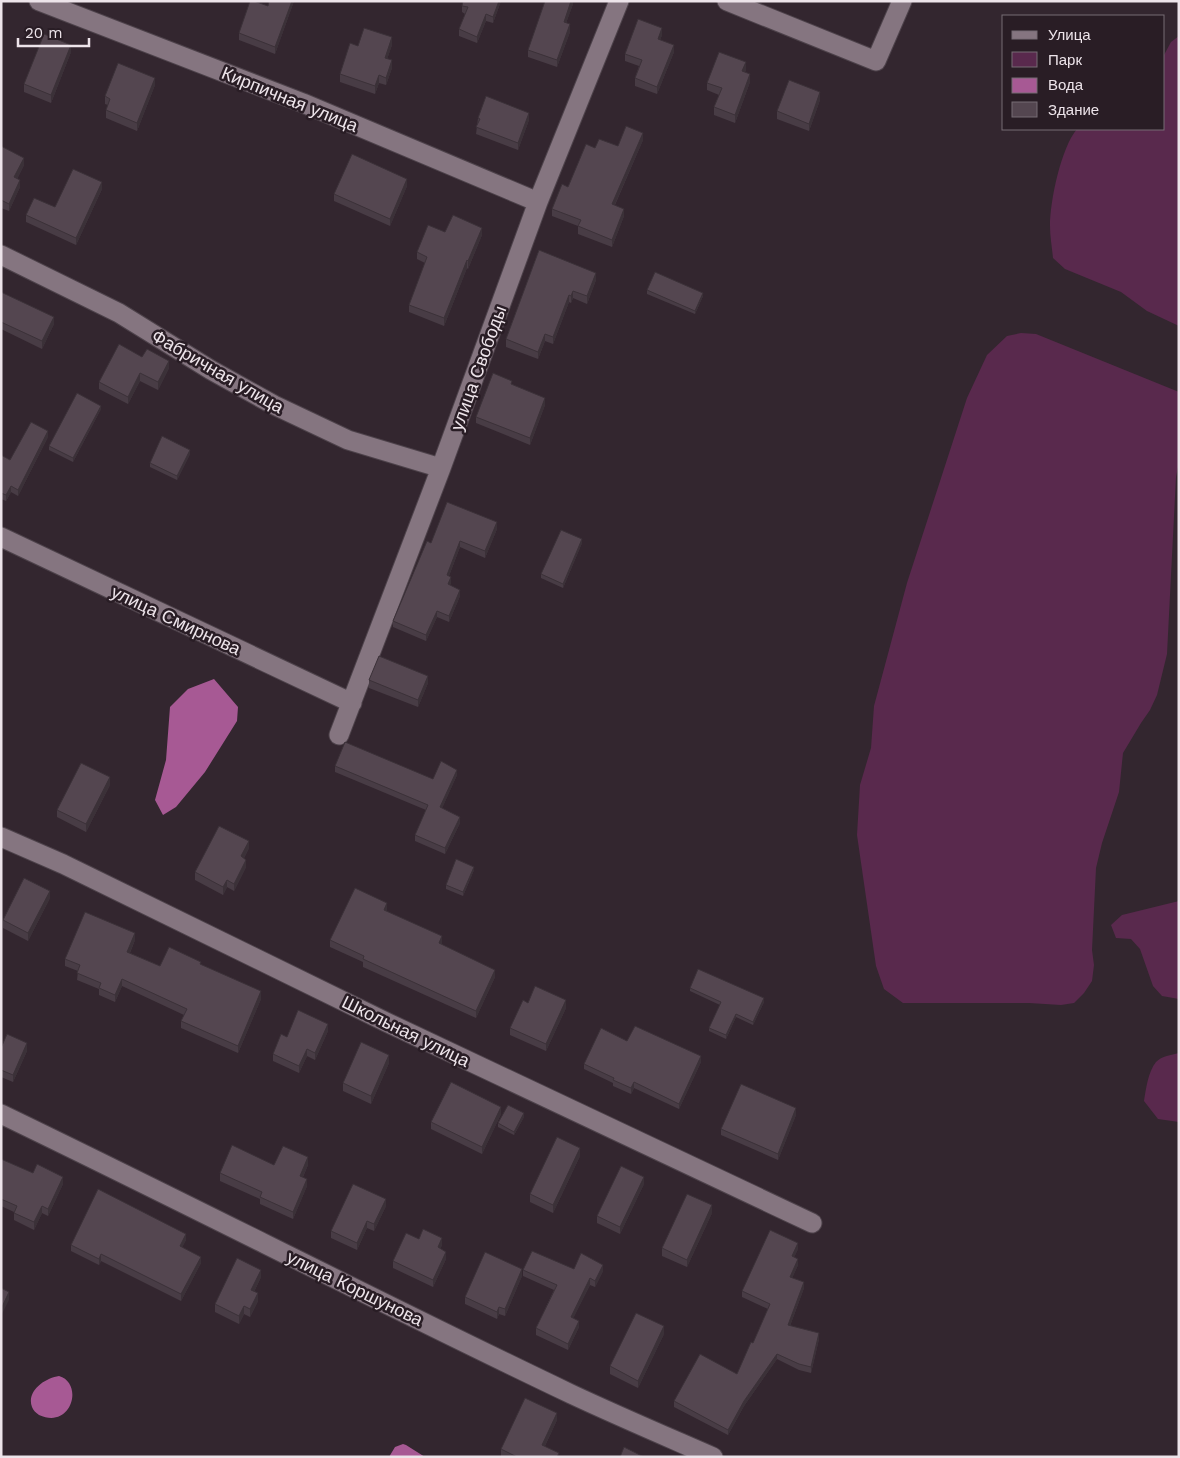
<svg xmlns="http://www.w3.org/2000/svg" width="1180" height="1458" viewBox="0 0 1180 1458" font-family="'Work Sans',sans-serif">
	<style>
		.green { fill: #59294d }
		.water { fill: #a75994 }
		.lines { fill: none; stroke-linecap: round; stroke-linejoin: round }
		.street-casing { stroke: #4d424a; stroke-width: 21 }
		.street { stroke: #857580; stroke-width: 19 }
		.wall { fill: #483c45 }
		.shaded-wall { fill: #3b3138 }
		.building { fill: #544650; stroke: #3b3138 }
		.labels { text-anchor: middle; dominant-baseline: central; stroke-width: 5; stroke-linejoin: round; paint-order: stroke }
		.street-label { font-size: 18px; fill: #ede4ea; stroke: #291d25 }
	</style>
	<rect width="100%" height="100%" fill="#33262f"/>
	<path class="green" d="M1179,36v290l-32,-15 -26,-19 -56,-23 -12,-11c-1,-11 -3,-21 -3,-32 0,-25 11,-78 27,-97h87v-74l7,-13z
		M1021,333l15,1 143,58v70l-3,15 -9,177 -10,41 -7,15 -9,13 -18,30 -4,39 -17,51 -6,25 -4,82 2,15 -2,16 -8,12 -10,10 -13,2 -32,-2h-126l-19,-14 -8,-23 -19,-131 3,-50 11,-37 3,-42 33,-123 60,-185 20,-43 20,-19z
		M1179,901v98l-17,-3 -9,-10 -13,-37 -9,-10 -15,-1 -5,-13 11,-10z
		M1179,1053v69l-21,-3 -14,-18c2,-12 4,-29 12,-39 6,-6 15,-7 23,-9z"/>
	<path class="water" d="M214,679l24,28 -1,14 -32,51 -29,35 -13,8 -8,-15 11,-40 4,-53 18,-18z
		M59,1376c25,7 13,54 -20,39 -3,-2 -6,-5 -7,-8 -6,-16 13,-29 27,-31z
		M403,1444l3,1 19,12h-36l6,-10z"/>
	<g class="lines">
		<g class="street-casing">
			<path id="street" d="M39,1l264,102 235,99
				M727,1l149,60 26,-60
				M1,255l118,58 92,57 63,35 74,35 93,28
				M1,537l351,166
				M339,735l102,-267 97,-266 81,-201
				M1,837l62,27 323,158 426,201
				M1,1114c191,92 379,189 570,280 47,22 94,42 142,63"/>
		</g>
		<use href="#street" class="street"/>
	</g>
	<path class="wall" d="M294,1l-19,53 -36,-14v-7l29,-27z
		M501,1l-8,22 -7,-2 -9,22 -18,-7v-7l6,-15 -3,-2v-6z
		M573,1v3l-7,19 4,9 -13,35 -29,-10v-7z
		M662,35l-2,5 14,12 -17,42 -22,-8v-8l4,-12 -14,-5v-7z
		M392,45l-5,14 5,9 -6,17 -7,-2 -4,11 -35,-12v-8l18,-28z
		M71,52l-20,51 -27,-11v-8z
		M746,70l-1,2 5,10 -15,41 -21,-8v-8l5,-12 -12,-5v-7z
		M155,85l-18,46 -31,-13v-8l2,-5 -3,-1v-8z
		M820,100l-11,31 -32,-12v-8z
		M478,118l51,2 -11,30 -42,-16z
		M643,140l-28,65 9,11 -12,31 -34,-13v-8l-26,-10v-7l43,-61 23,-2z
		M1,146l23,19 -7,14 3,8 -11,24 -8,-3z
		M407,186l-17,40 -56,-25v-7z
		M102,189l-26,56 -50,-23v-7l29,-8z
		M445,232l37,3 -14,34 -1,-1 -23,58 -35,-14v-7l16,-42 -8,-4v-7z
		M539,250l57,30 -9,24 -14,-6 -2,5 -2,-1 -16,42 -8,-3 -7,18 -32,-12v-8z
		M647,290l56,6 -8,18 -48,-20z
		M1,292l53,32 -12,25 -41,-20z
		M142,357l27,11 -11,22 -18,-9 -12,23 -29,-15v-7z
		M512,384l33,21 -15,40 -54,-22v-6z
		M101,409l-28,53 -24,-12v-4z
		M48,437l-30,59 -7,-4 -5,9 -5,-2v-44l9,5z
		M190,454l-13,26 -27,-13v-4z
		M497,529l-12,29 -25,-11 -11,29 2,7 -1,2 10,11 -11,26 -12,-5 -11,24 -33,-14v-6l38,-78z
		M582,543l-19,45 -22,-10v-4z
		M369,680l59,3 -10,24 -49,-19z
		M335,766l98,13 24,-4 -15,33 18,15 -15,31 -30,-13v-6l11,-25 -91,-38z
		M110,785l-24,47 -29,-15v-7z
		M249,848l-5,10 2,9 -12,24 -7,-4 -4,8 -28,-15v-8z
		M474,870l-11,26 -17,-7v-4z
		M50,898l-22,43 -25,-13v-8z
		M387,911l55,33h-1l54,33 -19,41 -113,-51v-5l-33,-15v-7z
		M135,940l-5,13 30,13 41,-1 60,34 -23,54 -57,-25v-7l3,-6 -62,-29 -7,16 -16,-7v-6l-22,-9 1,-9 -13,-5v-7z
		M690,988l74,14 -11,23 -17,-8 -10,22 -17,-8v-3l11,-23 -30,-14z
		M566,1008l-20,43 -36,-16v-7z
		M328,1031l-13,29 -8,-4 -8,17 -26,-12v-7l14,-17z
		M627,1041l74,21 -22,47 -45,-21 -3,6 -18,-8v-3l-29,-14v-5z
		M1,1048l26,3 -14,31 -12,-5z
		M389,1063l-18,41 -28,-13v-8z
		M501,1114l-19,40 -51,-25v-7z
		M796,1115l-18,45 -57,-25v-6z
		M524,1117l-10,18 -16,-8v-4z
		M580,1156l-27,57 -23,-11v-8z
		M1,1159l32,14 30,11 -15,32 -6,-3 -8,17 -20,-10v-8l-13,-6z
		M274,1165h34l-5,12 4,9 -14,33 -33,-15v-5l-40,-18v-8z
		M644,1184l-24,50 -23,-11v-7z
		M386,1206l-12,25 -7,-3 -10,22 -26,-12v-7z
		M712,1213l-25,54 -25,-11v-8z
		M419,1239l23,6 -2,4 6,10 -13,28 -40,-19v-7z
		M186,1240l-4,7 19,16 -20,38 -80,-40 -2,4 -28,-14v-6z
		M798,1249l-4,8 4,8 -6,13 12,10 -14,38 29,13 -8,34 -12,-3 -22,-11 -33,47 -16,29 -54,-28v-6l63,-27 16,-31 15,-34 -26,-12v-6z
		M574,1269l29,2 -8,16 -5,-2 -17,33 6,9 -11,23 -32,-15v-7l18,-38 -31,-14v-6z
		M522,1276l-17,40 -6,-2 -2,5 -32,-15v-7z
		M261,1277l-7,15 4,9 -8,16 -6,-3 -5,10 -24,-12v-8z
		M664,1334l-26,54 -28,-14v-8z
		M557,1420l-12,26 14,11 -58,-1v-7z"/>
	<path class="shaded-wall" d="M292,1h2l-19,53v-7z
		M499,1h2l-8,22v-6z
		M571,1h2v3l-9,25v-7z
		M486,14v7l-9,22v-6z
		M570,24v8l-13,35v-7z
		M662,28v7l-4,11v-7z
		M392,37v8l-7,20v-7z
		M71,45v7l-20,51v-8z
		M674,45v7l-17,42v-7z
		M392,60v8l-6,17v-7z
		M746,62v8l-4,9v-8z
		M750,74v8l-15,41v-8z
		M379,75v8l-4,11v-8z
		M155,78v7l-18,46v-8z
		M820,92v8l-11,31v-7z
		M529,113v7l-11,30v-7z
		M643,133v7l-31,71v-7z
		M24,158v7l-10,20v-8z
		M407,179v7l-17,40v-7z
		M20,180v7l-11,24v-7z
		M102,182v7l-26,56v-7z
		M624,209v7l-12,31v-7z
		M482,228v7l-14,34v-8z
		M467,260v8l-23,58v-8z
		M596,273v7l-9,24v-8z
		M573,291v7l-2,5v-7z
		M703,293v3l-8,18v-3z
		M569,295v7l-16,42v-7z
		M54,317v7l-12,25v-8z
		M545,334v7l-7,18v-7z
		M169,361v7l-11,22v-8z
		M140,373v8l-12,23v-7z
		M545,398v7l-15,40v-7z
		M101,406v3l-28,53v-4z
		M48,431v6l-30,59v-6z
		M190,450v4l-13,26v-4z
		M11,486v6l-5,9v-6z
		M497,522v7l-12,29v-7z
		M582,539v4l-19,45v-4z
		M460,541v6l-13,34v-6z
		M451,577v6l-3,8v-7z
		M460,590v6l-11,26v-6z
		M437,611v6l-11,24v-6z
		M428,676v7l-10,24v-7z
		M457,770v5l-17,38v-6z
		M110,777v8l-24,47v-8z
		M460,817v6l-15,31v-6z
		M249,841v7l-8,16v-8z
		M246,860v7l-12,24v-7z
		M474,867v3l-11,26v-4z
		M227,880v7l-4,8v-8z
		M50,891v7l-22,43v-8z
		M387,903v8l-3,6v-7z
		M135,933v7l-8,19v-7z
		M442,936v8l-3,6v-7z
		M495,970v7l-19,41v-7z
		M122,979v7l-7,16v-7z
		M261,991v8l-23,54v-7z
		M764,998v4l-11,23v-3z
		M566,1000v8l-20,43v-7z
		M736,1014v3l-10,22v-4z
		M328,1024v7l-13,29v-7z
		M27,1043v8l-14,31v-7z
		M307,1049v7l-8,17v-7z
		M389,1055v8l-18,41v-8z
		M701,1056v6l-22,47v-5z
		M634,1082v6l-3,6v-6z
		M501,1107v7l-19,40v-7z
		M796,1108v7l-18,45v-6z
		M524,1113v4l-10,18v-3z
		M580,1148v8l-27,57v-8z
		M308,1157v8l-8,18v-7z
		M63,1177v7l-15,32v-7z
		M644,1177v7l-24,50v-7z
		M307,1179v7l-14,33v-7z
		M386,1199v7l-12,25v-7z
		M712,1205v8l-25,54v-7z
		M42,1206v7l-8,17v-8z
		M367,1221v7l-10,22v-7z
		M186,1234v6l-6,12v-6z
		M442,1238v7l-4,10v-8z
		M798,1243v6l-6,13v-6z
		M446,1252v7l-13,28v-7z
		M101,1254v7l-2,4v-6z
		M201,1257v6l-20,38v-7z
		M798,1259v6l-8,18v-6z
		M603,1265v6l-8,16v-6z
		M522,1269v7l-17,40v-7z
		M261,1270v7l-10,21v-8z
		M590,1278v7l-19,38v-6z
		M804,1282v6l-16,43v-6z
		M9,1292v8l-8,16v-7z
		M258,1293v8l-8,16v-8z
		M244,1306v8l-5,10v-8z
		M499,1307v7l-2,5v-7z
		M579,1321v6l-11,23v-6z
		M664,1326v8l-26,54v-7z
		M819,1333v6l-8,34v-6z
		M777,1354v5l-33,47 -16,29v-5l16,-29z
		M557,1413v7l-15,32v-7z"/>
	<path class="building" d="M250,1h4l14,5 1,-5h23l-17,46 -36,-14z
		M463,1h36l-6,16 -7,-3 -9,23 -18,-8 9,-22 -6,-1z
		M545,1h26l-7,21 6,2 -13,36 -29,-10z
		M638,19l24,9 -4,11 16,6 -17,42 -22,-9 7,-18 -17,-6z
		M364,28l28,9 -7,21 7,2 -6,18 -7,-3 -4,11 -35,-12 10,-31 8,3z
		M44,34l27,11 -20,50 -27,-11z
		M719,52l27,10 -4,9 8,3 -15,41 -21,-8 8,-19 -15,-5z
		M118,63l37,15 -18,45 -31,-13 4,-11 -5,-3z
		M789,80l31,12 -11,32 -32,-13z
		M486,96l43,17 -11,30 -42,-16 4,-8 -2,-1z
		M626,126l17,7 -31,71 12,5 -12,31 -34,-14 3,-6 -29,-11 10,-25 6,3 18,-43 9,4 4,-9 19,7z
		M1,146l23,12 -10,19 6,3 -11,24 -8,-4z
		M352,154l55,25 -17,40 -56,-25z
		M73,169l29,13 -26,56 -50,-23 8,-17 21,9z
		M453,215l29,13 -14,33 -1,-1 -23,58 -35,-13 18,-48 -10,-5 11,-27 17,7z
		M539,250l57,23 -9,23 -14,-5 -2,5 -2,-1 -16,42 -8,-3 -7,18 -32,-13z
		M655,272l48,21 -8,18 -48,-21z
		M1,292l53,25 -12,24 -41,-19z
		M119,344l23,13 5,-8 22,12 -11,21 -18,-9 -12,24 -29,-15z
		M493,373l19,8 -1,3 34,14 -15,40 -54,-21z
		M77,393l24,13 -28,52 -24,-12z
		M31,422l17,9 -30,59 -7,-4 -5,9 -5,-2v-38l9,5z
		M162,436l28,14 -13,26 -27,-13z
		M447,502l50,20 -12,29 -25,-10 -13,34 4,2 -3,7 12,6 -11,26 -12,-5 -11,24 -33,-14 34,-80 4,2z
		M561,530l21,9 -19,45 -22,-10z
		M379,656l49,20 -10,24 -49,-20z
		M345,742l88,37 8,-18 16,9 -17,37 20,10 -15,31 -30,-13 13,-30 -93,-39z
		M81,763l29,14 -24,47 -29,-14z
		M219,826l30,15 -8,15 5,4 -12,24 -7,-4 -4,7 -28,-15z
		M456,859l18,8 -11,25 -17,-7z
		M24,878l26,13 -22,42 -25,-13z
		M355,888l32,15 -3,7 58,26 -3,7 56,27 -19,41 -113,-52 1,-3 -34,-16z
		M85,912l50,21 -8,19 33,14 9,-19 32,15 -1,2 61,27 -23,55 -57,-25 6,-12 -65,-30 -7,16 -16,-7 2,-5 -24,-10 3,-8 -15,-6z
		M698,969l66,29 -11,24 -17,-8 -10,21 -17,-7 12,-26 -31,-14z
		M535,986l31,14 -20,44 -36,-16 13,-28 5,3z
		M298,1010l30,14 -13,29 -8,-4 -8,17 -26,-12 8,-20 6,3z
		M635,1026l66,30 -22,48 -45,-22 -3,6 -18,-8 1,-2 -30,-14 17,-36 26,13z
		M7,1034l20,9 -14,32 -12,-5v-22z
		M361,1042l28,13 -18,41 -28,-13z
		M451,1082l50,25 -19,40 -51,-25z
		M741,1084l55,24 -18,46 -57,-25z
		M508,1105l16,8 -10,19 -16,-9z
		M557,1137l23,11 -27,57 -23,-11z
		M232,1145l42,20 9,-19 25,11 -8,19 7,3 -14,33 -33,-15 2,-5 -42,-19z
		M1,1159l32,14 4,-9 26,13 -15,32 -6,-3 -8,16 -20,-9 3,-7 -16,-7z
		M621,1166l23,11 -24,50 -23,-11z
		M353,1184l33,15 -12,25 -7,-3 -10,22 -26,-12z
		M98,1189l88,45 -6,12 21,11 -20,37 -80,-40 -2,5 -28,-14z
		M687,1194l25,11 -25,55 -25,-12z
		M423,1229l19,9 -4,9 8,5 -13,28 -40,-19 13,-28 13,6z
		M770,1230l28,13 -6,13 6,3 -8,18 14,5 -16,43 31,8 -8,34 -12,-3 -22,-10 -33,47 -16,29 -54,-29 26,-47 37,20 14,-32 2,1 17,-39 -28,-13z
		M532,1251l42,18 7,-16 22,12 -8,16 -5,-3 -19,39 8,4 -11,23 -32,-16 21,-43 -34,-15z
		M485,1252l37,17 -17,40 -6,-2 -2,5 -32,-15z
		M237,1258l24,12 -10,20 7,3 -8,16 -6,-3 -5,10 -24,-12z
		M1,1288l8,4 -8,17z
		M636,1313l28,13 -26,55 -28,-15z
		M525,1398l32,15 -15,32 17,8 -2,4h-40l-16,-8z
		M624,1447l20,10h-24z"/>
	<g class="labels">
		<g class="street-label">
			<text transform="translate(290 99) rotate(22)">Кирпичная улица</text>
			<text transform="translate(478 368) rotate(-70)">улица Свободы</text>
			<text transform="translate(218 371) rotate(30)">Фабричная улица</text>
			<text transform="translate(176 620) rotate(25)">улица Смирнова</text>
			<text transform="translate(406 1031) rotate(26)">Школьная улица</text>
			<text transform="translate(355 1288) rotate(26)">улица Коршунова</text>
		</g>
	</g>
	<rect width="1180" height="1458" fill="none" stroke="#ede4ea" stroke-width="5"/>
	<rect x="1002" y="15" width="162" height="115" fill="#291d25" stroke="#776d74"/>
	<rect x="1012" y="31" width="25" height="8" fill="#857580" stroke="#776d74"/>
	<text x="1048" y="40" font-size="15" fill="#ede4ea">Улица</text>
	<rect x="1012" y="52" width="25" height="15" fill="#59294d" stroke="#776d74"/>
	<text x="1048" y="65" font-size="15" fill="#ede4ea">Парк</text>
	<rect x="1012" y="78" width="25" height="15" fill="#a75994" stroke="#776d74"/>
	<text x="1048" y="90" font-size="15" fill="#ede4ea">Вода</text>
	<rect x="1012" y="102" width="25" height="15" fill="#544650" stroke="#776d74"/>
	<text x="1048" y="115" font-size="15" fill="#ede4ea">Здание</text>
	<path d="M18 38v8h71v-8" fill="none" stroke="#ede4ea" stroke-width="2.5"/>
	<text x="25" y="38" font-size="15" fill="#ede4ea" stroke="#291d25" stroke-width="4" paint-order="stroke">20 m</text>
</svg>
